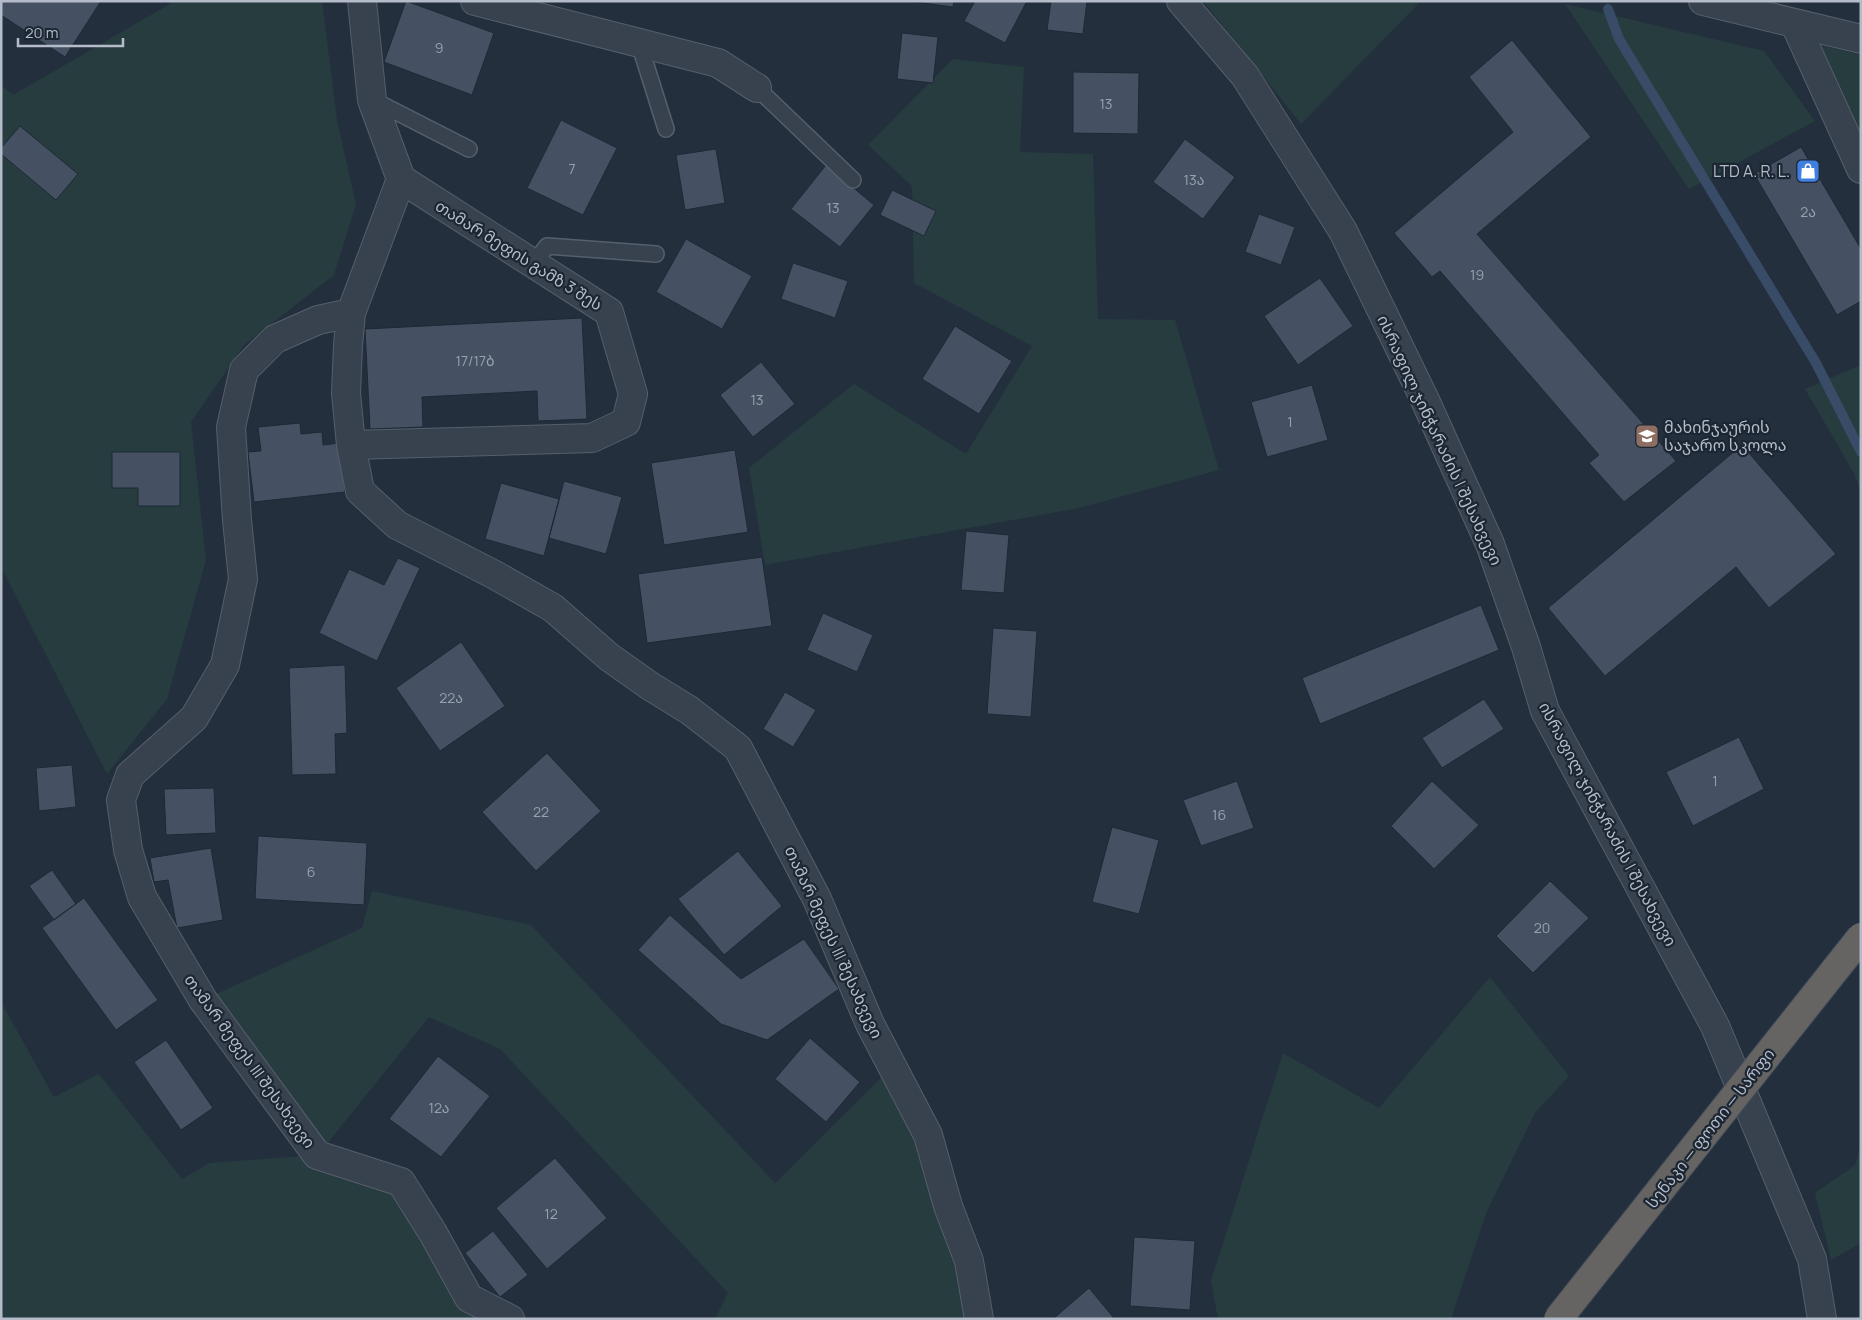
<svg xmlns="http://www.w3.org/2000/svg" width="1862" height="1320" viewBox="0 0 1862 1320" font-family="Manrope,'Noto Sans Georgian',sans-serif">
	<style>
		.green { fill: #263c3f }
		.lines { fill: none; stroke-linecap: round; stroke-linejoin: round }
		.stream { stroke: #394c67; stroke-width: 10 }
		.building { fill: #455162; stroke: #1f2835 }
		.service-casing { stroke: #565f6c; stroke-width: 18 }
		.minor-casing { stroke: #565f6c; stroke-width: 30 }
		.tertiary-casing { stroke: #565f6c; stroke-width: 30 }
		.service { stroke: #38414e; stroke-width: 15 }
		.minor { stroke: #38414e; stroke-width: 28 }
		.tertiary { stroke: #38414e; stroke-width: 28 }
		.trunk-bridge-casing { stroke: #434c59; stroke-width: 30; stroke-linecap: butt }
		.trunk-bridge { stroke: #656462; stroke-width: 28 }
		.labels { text-anchor: middle; dominant-baseline: central; stroke-width: 4.5; stroke-linejoin: round; paint-order: stroke }
		.number-label { font-size: 14px; fill: #98a1af }
		.poi-label { font-size: 16px; fill: #b4bcc9; stroke: #1d2633; text-anchor: end }
		.street-label { font-size: 16px; fill: #b4bcc9; stroke: #1d2633 }
	</style>
	<rect width="100%" height="100%" fill="#242f3e"/>
	<path class="green" d="M175,1h147l15,119 19,84 -22,71 -90,70 -53,77 15,138 -39,139 -60,75 -106,-207v-482l12,10z
		M1203,1h218l-120,123z
		M1565,4l199,47 51,70 -126,68z
		M1821,45l40,10v79z
		M953,59l71,8 -4,85 73,2 5,165 77,1 44,150 -140,38 -314,57 -16,-97 105,-84 112,70 66,-108 -118,-63 -2,-97 -44,-41z
		M1861,365v129l-6,-19 -50,-86z
		M372,891l159,34 244,258 117,-116 87,252h-264l13,-26 -228,-244 -71,-32 -111,138 83,27 68,116 41,21h-509v-317l53,95 45,-23 83,105 28,-16 107,-8 -114,-155 159,-72z
		M1490,977l79,99 -34,37 -48,98 -36,108h-233l-7,-38 72,-228 96,55z
		M1861,1143v100l-30,17 -16,-67 40,-28z"/>
	<g class="lines">
		<path class="stream" d="M1608,9l11,30 197,324 45,89"/>
	</g>
	<path class="building" d="M1,1h100l-36,56 -64,-42z
		M406,1l88,32 -22,62 -88,-33z
		M908,1h46l-1,6z
		M975,1h52l-22,42 -41,-22z
		M1051,1h36l-4,33 -36,-4z
		M902,33l36,4 -5,46 -36,-4z
		M1512,40l79,97 -114,97 199,227 -52,41 -35,-39 10,-8 -159,-184 -8,6 -38,-44 119,-101 -44,-55z
		M1073,72l66,1 -1,61 -65,-1z
		M561,120l56,28 -34,67 -56,-27z
		M20,126l58,48 -22,26 -55,-46v-6z
		M1185,139l50,38 -32,42 -50,-37z
		M1801,147l60,102v52l-24,14 -83,-141z
		M716,149l9,54 -40,7 -9,-55z
		M826,165l48,40 -34,42 -49,-38z
		M892,190l44,21 -12,25 -44,-21z
		M1259,214l36,13 -14,38 -36,-13z
		M686,239l66,37 -30,53 -66,-37z
		M793,263l55,18 -13,37 -54,-19z
		M1320,278l33,48 -55,39 -34,-49z
		M582,318l5,101 -49,2 -1,-30 -115,6 1,30 -53,2 -5,-100z
		M955,326l57,35 -33,53 -57,-35z
		M761,362l34,42 -42,33 -33,-42z
		M1312,385l16,55 -61,17 -16,-55z
		M300,423l1,11 21,-2 1,13 17,-2 5,49 -91,10 -6,-50 13,-1 -3,-24z
		M1742,445l94,109 -67,54 -33,-41 -131,109 -57,-68z
		M735,450l13,82 -84,13 -13,-82z
		M112,452h68v54h-42v-18h-26z
		M564,481l58,16 -16,57 -57,-16z
		M501,483l58,16 -15,57 -59,-17z
		M966,531l43,4 -5,58 -43,-3z
		M762,557l10,69 -125,17 -9,-69z
		M398,558l22,10 -43,93 -58,-28 30,-64 35,16z
		M1481,605l18,45 -179,74 -18,-46z
		M823,613l50,22 -16,37 -50,-22z
		M993,628l44,3 -6,86 -44,-3z
		M461,642l44,64 -65,45 -44,-63z
		M345,665l2,68 -12,1 1,40 -44,1 -3,-107z
		M785,692l31,18 -23,37 -30,-18z
		M1484,699l20,30 -62,39 -20,-30z
		M1739,737l25,52 -71,37 -27,-54z
		M547,753l54,58 -65,60 -54,-59z
		M72,765l4,42 -37,4 -3,-43z
		M1237,781l17,47 -53,18 -18,-46z
		M1432,781l47,44 -45,44 -43,-43z
		M214,788l2,45 -50,2 -2,-46z
		M1112,827l47,13 -20,74 -47,-12z
		M258,836l109,7 -3,62 -109,-6z
		M211,848l12,72 -46,8 -9,-48 -14,2 -4,-24z
		M738,851l44,55 -58,49 -46,-56z
		M52,870l24,34 -22,16 -25,-34z
		M1550,881l39,37 -56,55 -37,-37z
		M84,898l74,102 -42,30 -74,-102z
		M670,915l71,64 63,-40 35,50 -72,51 -46,-16 -83,-74z
		M810,1038l50,44 -34,40 -51,-43z
		M166,1040l47,68 -32,22 -47,-68z
		M438,1056l52,40 -49,61 -52,-38z
		M555,1158l52,60 -60,51 -51,-61z
		M493,1231l35,44 -28,22 -35,-44z
		M1134,1237l61,4 -5,69 -60,-4z
		M1089,1288l24,29 -2,2h-58z"/>
	<g class="lines">
		<g class="service-casing">
			<path id="service" d="M639,43l27,86
				M757,88l96,92
				M373,100l96,49
				M534,263l13,-17 109,8"/>
		</g>
		<g class="minor-casing">
			<path id="minor" d="M362,1l10,99 29,79 -50,134 -3,32 -2,48 5,52 9,46 37,34 96,49 60,34 56,49 41,29 39,24 49,38 79,151 53,125 58,111 20,71 21,55 10,58
				M475,1l243,62 39,25
				M1795,24l66,145
				M351,313l-33,7 -43,19 -31,31 -13,57 6,93 6,59 -18,86 -31,53 -64,57 -9,25 7,50 14,47 61,103 114,155 84,27 32,51 36,65 41,21
				M351,445l241,-7 34,-16 7,-28 -24,-82 -208,-133"/>
		</g>
		<g class="tertiary-casing">
			<path id="tertiary" d="M1181,1l64,75 98,155 81,167 66,146 36,103 19,64 170,315 97,233 10,60
				M1703,1l158,38"/>
		</g>
		<use href="#service" class="service"/>
		<use href="#minor" class="minor"/>
		<use href="#tertiary" class="tertiary"/>
		<g class="trunk-bridge-casing">
			<path id="trunk-bridge" d="M1558,1319l303,-382"/>
		</g>
		<use href="#trunk-bridge" class="trunk-bridge"/>
	</g>
	<defs>
		<g id="shop-square" transform="scale(1.25)"><rect x="-9" y="-9" width="18" height="18" rx="4" fill="#3f7fe0" stroke="#1d2633"/><path d="M-5-2.5h2.3a2.7 3.5 0 0 1 5.4 0H5L5.5 6h-11ZM-1.5-2.5h3a1.5 2.3 0 0 0-3 0Z" fill="#fff"/></g>
		<g id="school-square" transform="scale(1.25)"><rect x="-9" y="-9" width="18" height="18" rx="4" fill="#8d6e63" stroke="#1d2633"/><path d="M0-5L7-2L0 1L-7-2ZM-4 1L0 2.5L4 1V4Q0 6-4 4Z" fill="#fff"/></g>
	</defs>
	<g fill-rule="evenodd">
		<use href="#shop-square" x="1808" y="171"/>
		<use href="#school-square" x="1647" y="436"/>
	</g>
	<g class="labels">
		<g class="number-label">
			<text x="439" y="47">9</text>
			<text x="1106" y="103">13</text>
			<text x="572" y="168">7</text>
			<text x="1194" y="179">13ა</text>
			<text x="833" y="207">13</text>
			<text x="1808" y="211">2ა</text>
			<text x="1477" y="274">19</text>
			<text x="475" y="360">17/17ბ</text>
			<text x="757" y="399">13</text>
			<text x="1290" y="421">1</text>
			<text x="451" y="697">22ა</text>
			<text x="1715" y="780">1</text>
			<text x="541" y="811">22</text>
			<text x="1219" y="814">16</text>
			<text x="311" y="871">6</text>
			<text x="1542" y="927">20</text>
			<text x="439" y="1107">12ა</text>
			<text x="551" y="1213">12</text>
		</g>
		<g class="poi-label">
			<text x="1790" y="171">LTD A. R. L.</text>
			<text x="1664" y="427" text-anchor="start">მახინჯაურის<tspan x="1664" dy="18">საჯარო სკოლა</tspan></text>
		</g>
		<g class="street-label">
			<text transform="translate(519 255) rotate(32)">თამარ მეფის გამზ 3 შეს</text>
			<text transform="translate(1440 440) rotate(65)">ისრაფილ ჯინჭარაძის I შესახვევი</text>
			<text transform="translate(1608 824) rotate(62)">ისრაფილ ჯინჭარაძის I შესახვევი</text>
			<text transform="translate(834 942) rotate(65)">თამარ მეფეს III შესახვევი</text>
			<text transform="translate(250 1061) rotate(54)">თამარ მეფეს III შესახვევი</text>
			<text transform="translate(1710 1128) rotate(-52)">სენაკი — ფოთი — სარფი</text>
		</g>
	</g>
	<rect width="1862" height="1320" fill="none" stroke="#b4bcc9" stroke-width="5"/>
	<path d="M18 38v8h105v-8" fill="none" stroke="#b4bcc9" stroke-width="2.5"/>
	<text x="25" y="38" font-size="15" fill="#b4bcc9" stroke="#1d2633" stroke-width="4" paint-order="stroke">20 m</text>
</svg>
